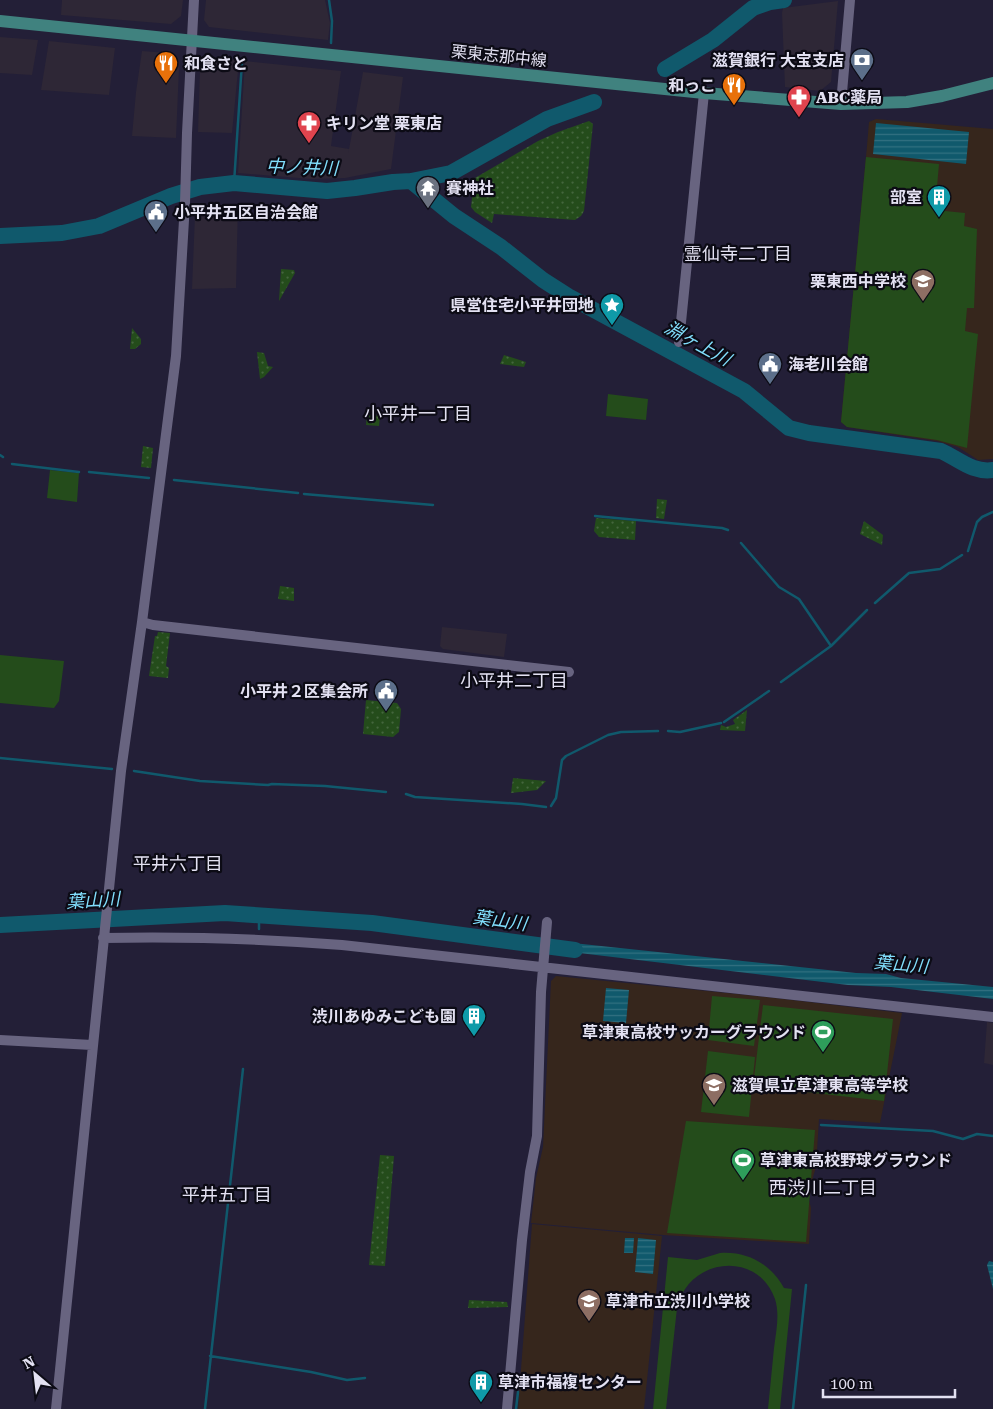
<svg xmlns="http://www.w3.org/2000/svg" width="993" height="1409" viewBox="0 0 993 1409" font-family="'Roboto Serif','Noto Sans JP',serif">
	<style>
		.commercial { fill: #2e2736 }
		.education { fill: #36261c }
		.grass { fill: #244c1b }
		.park { fill: url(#park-dots) }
		.water { fill: url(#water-rules) }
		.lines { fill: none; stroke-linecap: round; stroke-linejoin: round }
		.stream { stroke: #10596c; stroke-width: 2.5 }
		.river { stroke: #10596c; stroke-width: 16 }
		.tertiary { stroke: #686480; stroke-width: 10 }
		.primary { stroke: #40827f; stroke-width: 12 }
		.labels { text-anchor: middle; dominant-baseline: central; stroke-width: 4.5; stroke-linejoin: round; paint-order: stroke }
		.street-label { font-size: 16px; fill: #e3e1f2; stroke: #0c0b15 }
		.poi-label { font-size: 16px; font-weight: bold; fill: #e3e1f2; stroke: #0c0b15; text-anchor: start }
		.water-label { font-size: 18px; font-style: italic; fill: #81defc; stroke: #0c0b15 }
		.neighbourhood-label { font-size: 18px; fill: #e3e1f2; stroke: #0c0b15 }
	</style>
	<defs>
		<pattern id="park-dots" width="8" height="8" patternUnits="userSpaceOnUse" patternTransform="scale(1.25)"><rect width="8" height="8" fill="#244c1b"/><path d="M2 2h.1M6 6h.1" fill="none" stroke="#44663d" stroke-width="1.8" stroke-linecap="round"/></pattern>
		<pattern id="water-rules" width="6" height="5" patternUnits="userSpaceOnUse" patternTransform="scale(1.25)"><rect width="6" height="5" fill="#10596c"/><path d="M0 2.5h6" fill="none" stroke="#337181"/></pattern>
	</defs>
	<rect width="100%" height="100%" fill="#231f37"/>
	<path class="commercial" d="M62,0h121l-2,16 -10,8 -110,-9z
		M206,0h119l5,23 -2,17 -119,-13 -5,-7z
		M838,1l-7,81 -11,9 -35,-4 -3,-74 1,-5z
		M0,37l38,3 -6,35 -32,-2z
		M49,41l66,7 -6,47 -68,-5z
		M142,51l26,2 11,15 -3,70 -44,-2 4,-44z
		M215,58l24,2 -7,73 -34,-1 2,-62z
		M245,61l96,10 -10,75 18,3 -1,6 15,-83 40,5 -12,92 -46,9 -34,1 -73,-6z
		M238,204l-2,84 -44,1 3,-74 23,-9z
		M442,627l65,7 -3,23 -61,-8 -3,-3z
		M987,1022l6,1v42l-9,-2z"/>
	<path class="education" d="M876,119l117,10v330l-15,1 -20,-13 -21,-6 -90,-14 -6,-5 26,-276 2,-24z
		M556,976l210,21 136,16 -22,110 -61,-4 -3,48 -3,10 -4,23 2,8 -2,36 -146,-9 -132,-12 5,-45 7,-31 8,-166z
		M532,1224l130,12 -18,173h-126z"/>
	<path class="grass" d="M866,157l73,7 -4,46 30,3 -1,13 13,3 -3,79h-7l-2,23 13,3 -11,114 -30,-8 -90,-13 -6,-5z
		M608,394l40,5 -2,21 -40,-4z
		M50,470l29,3 -2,29 -30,-4z
		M0,655l64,6 -5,40 -5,7 -54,-5z
		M712,996l48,4 -6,46 -46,-6z
		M763,1005l130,14 -9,82 -131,-15z
		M708,1051l47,6 -6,60 -48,-5z
		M686,1121l129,9 -9,112 -139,-9z
		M720,1253c27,-2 51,11 64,35l8,1 -12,120h-12c2,-20 4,-41 6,-61 2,-16 6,-33 1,-49 -18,-50 -87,-41 -98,9l-11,101h-13l15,-152 29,3z"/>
	<path class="park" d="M589,121l4,3 -9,87 -3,5 -6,4 -81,-6 -2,9 -17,-11 -4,-5 3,-26 1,-3 63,-37 20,-9z
		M281,269l13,1 1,3 -16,28z
		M132,328l9,11v5l-6,5h-5z
		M257,352l7,1 4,13 5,1 -9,10 -4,2z
		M504,355l22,7 -2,5 -24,-3z
		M367,414l13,2 -1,10 -13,-1z
		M143,446l10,2 -2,20 -10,-1z
		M657,499l10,1 -3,19 -8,-1z
		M596,518l40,3 -1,19 -36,-3 -5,-6z
		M864,521l19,14 -1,10 -22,-11z
		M280,586l14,2v13l-16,-2z
		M158,632l12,1 -4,33 3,2 -1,10 -19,-2 6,-40h2z
		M366,700l31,3 4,6 -2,23 -6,5 -30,-3z
		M747,710l-2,21 -25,-1 1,-5 5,2 9,-3 -2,-4z
		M513,778l33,3 -9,9 -26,3z
		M380,1155l14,1 -9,110 -16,-1z
		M469,1300l38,2 1,5 -40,1z"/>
	<path class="water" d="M876,123l93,9 -3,32 -93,-10z
		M554,941l302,32 30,1 15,4 92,9v12l-102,-12 -43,-2 -294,-35z
		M606,988l23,2 -3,33 -23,-2z
		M625,1238h9l-1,15h-9z
		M638,1238l18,2 -3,34 -18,-2z
		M989,1261l4,1v27l-6,-24z"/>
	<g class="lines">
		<path class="stream" d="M329,0l3,21 -1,22
			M234,183l8,-121
			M0,455l3,2
			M12,464l67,8
			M89,472l60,6
			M174,480l124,13
			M304,494l129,11
			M595,516l127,12 6,2
			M741,543l38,44 20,12 32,47 36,-36
			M968,551l9,-29 5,-5 11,-5
			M875,603l34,-30 31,-4 22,-14
			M781,682l50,-36
			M724,722l45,-31
			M668,731l12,1 41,-9
			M0,758l112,11
			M134,771l66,10 68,4 4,-1 53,2 61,6
			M406,794l9,3 107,7 24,3
			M551,806l5,-8 6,-38 4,-4 42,-21 13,-3 37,-1
			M259,929v-13
			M821,1125l112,6 30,8 14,-5 16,2
			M210,1356l101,16 36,8 18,-2
			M205,1409l38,-340
			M516,1409l2,-17
			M793,1409l13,-124"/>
		<path class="river" d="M665,69l48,-29 40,-32 17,-6 14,-2
			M411,181l43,35 47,31 42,33 25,16 176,95 45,37 20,5 132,18c18,8 31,22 52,19
			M0,236l62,-3 37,-7 72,-30 29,-9 34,-4 93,8 28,-3 38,-6 18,-1 40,-8 96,-54 47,-17
			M0,925l225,-12 147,10 203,27"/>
		<path class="tertiary" d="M841,104l9,-104
			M679,342l25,-249
			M142,622l11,3c139,16 277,31 416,47
			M103,938c80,-2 160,1 239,7l651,72
			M0,1040l92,5
			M56,1409l65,-638 21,-149 34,-266 9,-153 2,-70 7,-133
			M507,1409l15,-169 8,-68 7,-36 4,-144 6,-70"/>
		<path class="primary" d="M0,21l704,72 137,11 66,-2 35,-6 51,-13"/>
	</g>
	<defs>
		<g id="bank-pin" transform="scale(1.25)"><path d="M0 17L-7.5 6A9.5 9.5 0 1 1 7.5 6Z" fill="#5c6f8a" stroke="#0c0b15"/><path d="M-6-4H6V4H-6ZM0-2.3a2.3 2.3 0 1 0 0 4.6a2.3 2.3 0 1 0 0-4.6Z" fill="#fff"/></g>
		<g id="restaurant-pin" transform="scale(1.25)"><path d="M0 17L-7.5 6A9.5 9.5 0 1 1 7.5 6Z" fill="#e8710a" stroke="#0c0b15"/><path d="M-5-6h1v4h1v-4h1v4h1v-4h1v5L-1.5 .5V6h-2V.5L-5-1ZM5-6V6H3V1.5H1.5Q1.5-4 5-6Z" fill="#fff"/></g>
		<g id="pharmacy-pin" transform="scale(1.25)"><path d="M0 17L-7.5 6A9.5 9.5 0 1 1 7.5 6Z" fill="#e0444e" stroke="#0c0b15"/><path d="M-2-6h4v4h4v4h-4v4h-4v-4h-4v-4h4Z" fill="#fff"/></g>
		<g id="temple-pin" transform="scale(1.25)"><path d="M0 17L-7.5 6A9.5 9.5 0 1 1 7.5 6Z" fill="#6b7280" stroke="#0c0b15"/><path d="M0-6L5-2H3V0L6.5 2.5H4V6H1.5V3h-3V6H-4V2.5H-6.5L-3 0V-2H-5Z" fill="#fff"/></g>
		<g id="building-pin" transform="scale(1.25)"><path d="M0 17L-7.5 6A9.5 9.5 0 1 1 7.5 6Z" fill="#0f9aa8" stroke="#0c0b15"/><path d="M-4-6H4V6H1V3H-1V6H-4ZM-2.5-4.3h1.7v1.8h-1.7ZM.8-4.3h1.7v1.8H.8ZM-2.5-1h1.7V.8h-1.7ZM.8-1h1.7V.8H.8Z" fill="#fff"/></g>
		<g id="civic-pin" transform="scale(1.25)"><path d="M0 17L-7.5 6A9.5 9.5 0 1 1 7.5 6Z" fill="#5c6f8a" stroke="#0c0b15"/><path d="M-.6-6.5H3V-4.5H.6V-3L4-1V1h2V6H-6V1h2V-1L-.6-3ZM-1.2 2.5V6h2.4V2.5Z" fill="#fff"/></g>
		<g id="school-pin" transform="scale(1.25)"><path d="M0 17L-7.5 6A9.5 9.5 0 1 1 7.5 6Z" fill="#8d6e63" stroke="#0c0b15"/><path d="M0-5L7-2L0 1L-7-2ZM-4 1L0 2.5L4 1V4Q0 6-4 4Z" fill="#fff"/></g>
		<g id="sight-pin" transform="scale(1.25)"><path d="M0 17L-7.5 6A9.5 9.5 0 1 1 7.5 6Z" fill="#0f9aa8" stroke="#0c0b15"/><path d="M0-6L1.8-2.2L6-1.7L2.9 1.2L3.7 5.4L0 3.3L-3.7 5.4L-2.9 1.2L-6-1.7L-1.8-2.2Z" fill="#fff"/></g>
		<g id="stadium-pin" transform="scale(1.25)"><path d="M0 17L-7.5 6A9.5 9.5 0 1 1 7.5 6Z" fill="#2e9e5b" stroke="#0c0b15"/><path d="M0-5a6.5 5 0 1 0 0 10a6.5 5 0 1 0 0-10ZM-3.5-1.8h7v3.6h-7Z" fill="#fff"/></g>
	</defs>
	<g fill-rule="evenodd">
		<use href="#bank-pin" x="862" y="60"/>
		<use href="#restaurant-pin" x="166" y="63"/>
		<use href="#restaurant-pin" x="734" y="85"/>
		<use href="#pharmacy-pin" x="799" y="97"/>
		<use href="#pharmacy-pin" x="309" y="123"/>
		<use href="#temple-pin" x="428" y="188"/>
		<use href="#building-pin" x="939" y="197"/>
		<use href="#civic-pin" x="156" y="212"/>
		<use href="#school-pin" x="923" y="281"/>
		<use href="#sight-pin" x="612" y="305"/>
		<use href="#civic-pin" x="770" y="364"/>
		<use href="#civic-pin" x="386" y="691"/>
		<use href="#building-pin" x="474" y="1016"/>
		<use href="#stadium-pin" x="823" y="1032"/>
		<use href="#school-pin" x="714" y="1085"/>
		<use href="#stadium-pin" x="743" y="1160"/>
		<use href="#school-pin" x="589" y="1301"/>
		<use href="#building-pin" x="481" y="1382"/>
	</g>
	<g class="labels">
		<g class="street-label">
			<text transform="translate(499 56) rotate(6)">栗東志那中線</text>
		</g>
		<g class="poi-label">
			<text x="844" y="60" text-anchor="end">滋賀銀行 大宝支店</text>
			<text x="184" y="63">和食さと</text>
			<text x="716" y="85" text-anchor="end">和っこ</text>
			<text x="816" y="97">ABC薬局</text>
			<text x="326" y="123">キリン堂 栗東店</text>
			<text x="446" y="188">賽神社</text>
			<text x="922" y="197" text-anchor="end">部室</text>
			<text x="174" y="212">小平井五区自治会館</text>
			<text x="906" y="281" text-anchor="end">栗東西中学校</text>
			<text x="594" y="305" text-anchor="end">県営住宅小平井団地</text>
			<text x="788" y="364">海老川会館</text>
			<text x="368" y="691" text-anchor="end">小平井２区集会所</text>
			<text x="456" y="1016" text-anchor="end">渋川あゆみこども園</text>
			<text x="806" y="1032" text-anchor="end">草津東高校サッカーグラウンド</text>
			<text x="732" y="1085">滋賀県立草津東高等学校</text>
			<text x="760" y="1160">草津東高校野球グラウンド</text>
			<text x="606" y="1301">草津市立渋川小学校</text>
			<text x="498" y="1382">草津市福複センター</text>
		</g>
		<g class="water-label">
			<text transform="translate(302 167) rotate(2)">中ノ井川</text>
			<text transform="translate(698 343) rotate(29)">淵ヶ上川</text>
			<text transform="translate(93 900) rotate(-3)">葉山川</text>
			<text transform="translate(500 920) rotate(8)">葉山川</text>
			<text transform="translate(901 964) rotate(5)">葉山川</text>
		</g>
		<g class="neighbourhood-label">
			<text x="738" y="253">霊仙寺二丁目</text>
			<text x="418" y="413">小平井一丁目</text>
			<text x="514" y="680">小平井二丁目</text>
			<text x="178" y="863">平井六丁目</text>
			<text x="823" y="1187">西渋川二丁目</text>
			<text x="227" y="1194">平井五丁目</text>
		</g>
	</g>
	<g transform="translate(35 1374) rotate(332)" stroke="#0c0b15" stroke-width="4" paint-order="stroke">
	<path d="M0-4L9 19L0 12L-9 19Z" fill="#e3e1f2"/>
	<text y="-8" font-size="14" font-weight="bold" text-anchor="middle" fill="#e3e1f2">N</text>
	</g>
	<path d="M823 1389v8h132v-8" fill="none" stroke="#e3e1f2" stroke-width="2.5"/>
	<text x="830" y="1389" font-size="15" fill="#e3e1f2" stroke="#0c0b15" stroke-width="4" paint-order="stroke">100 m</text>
</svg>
